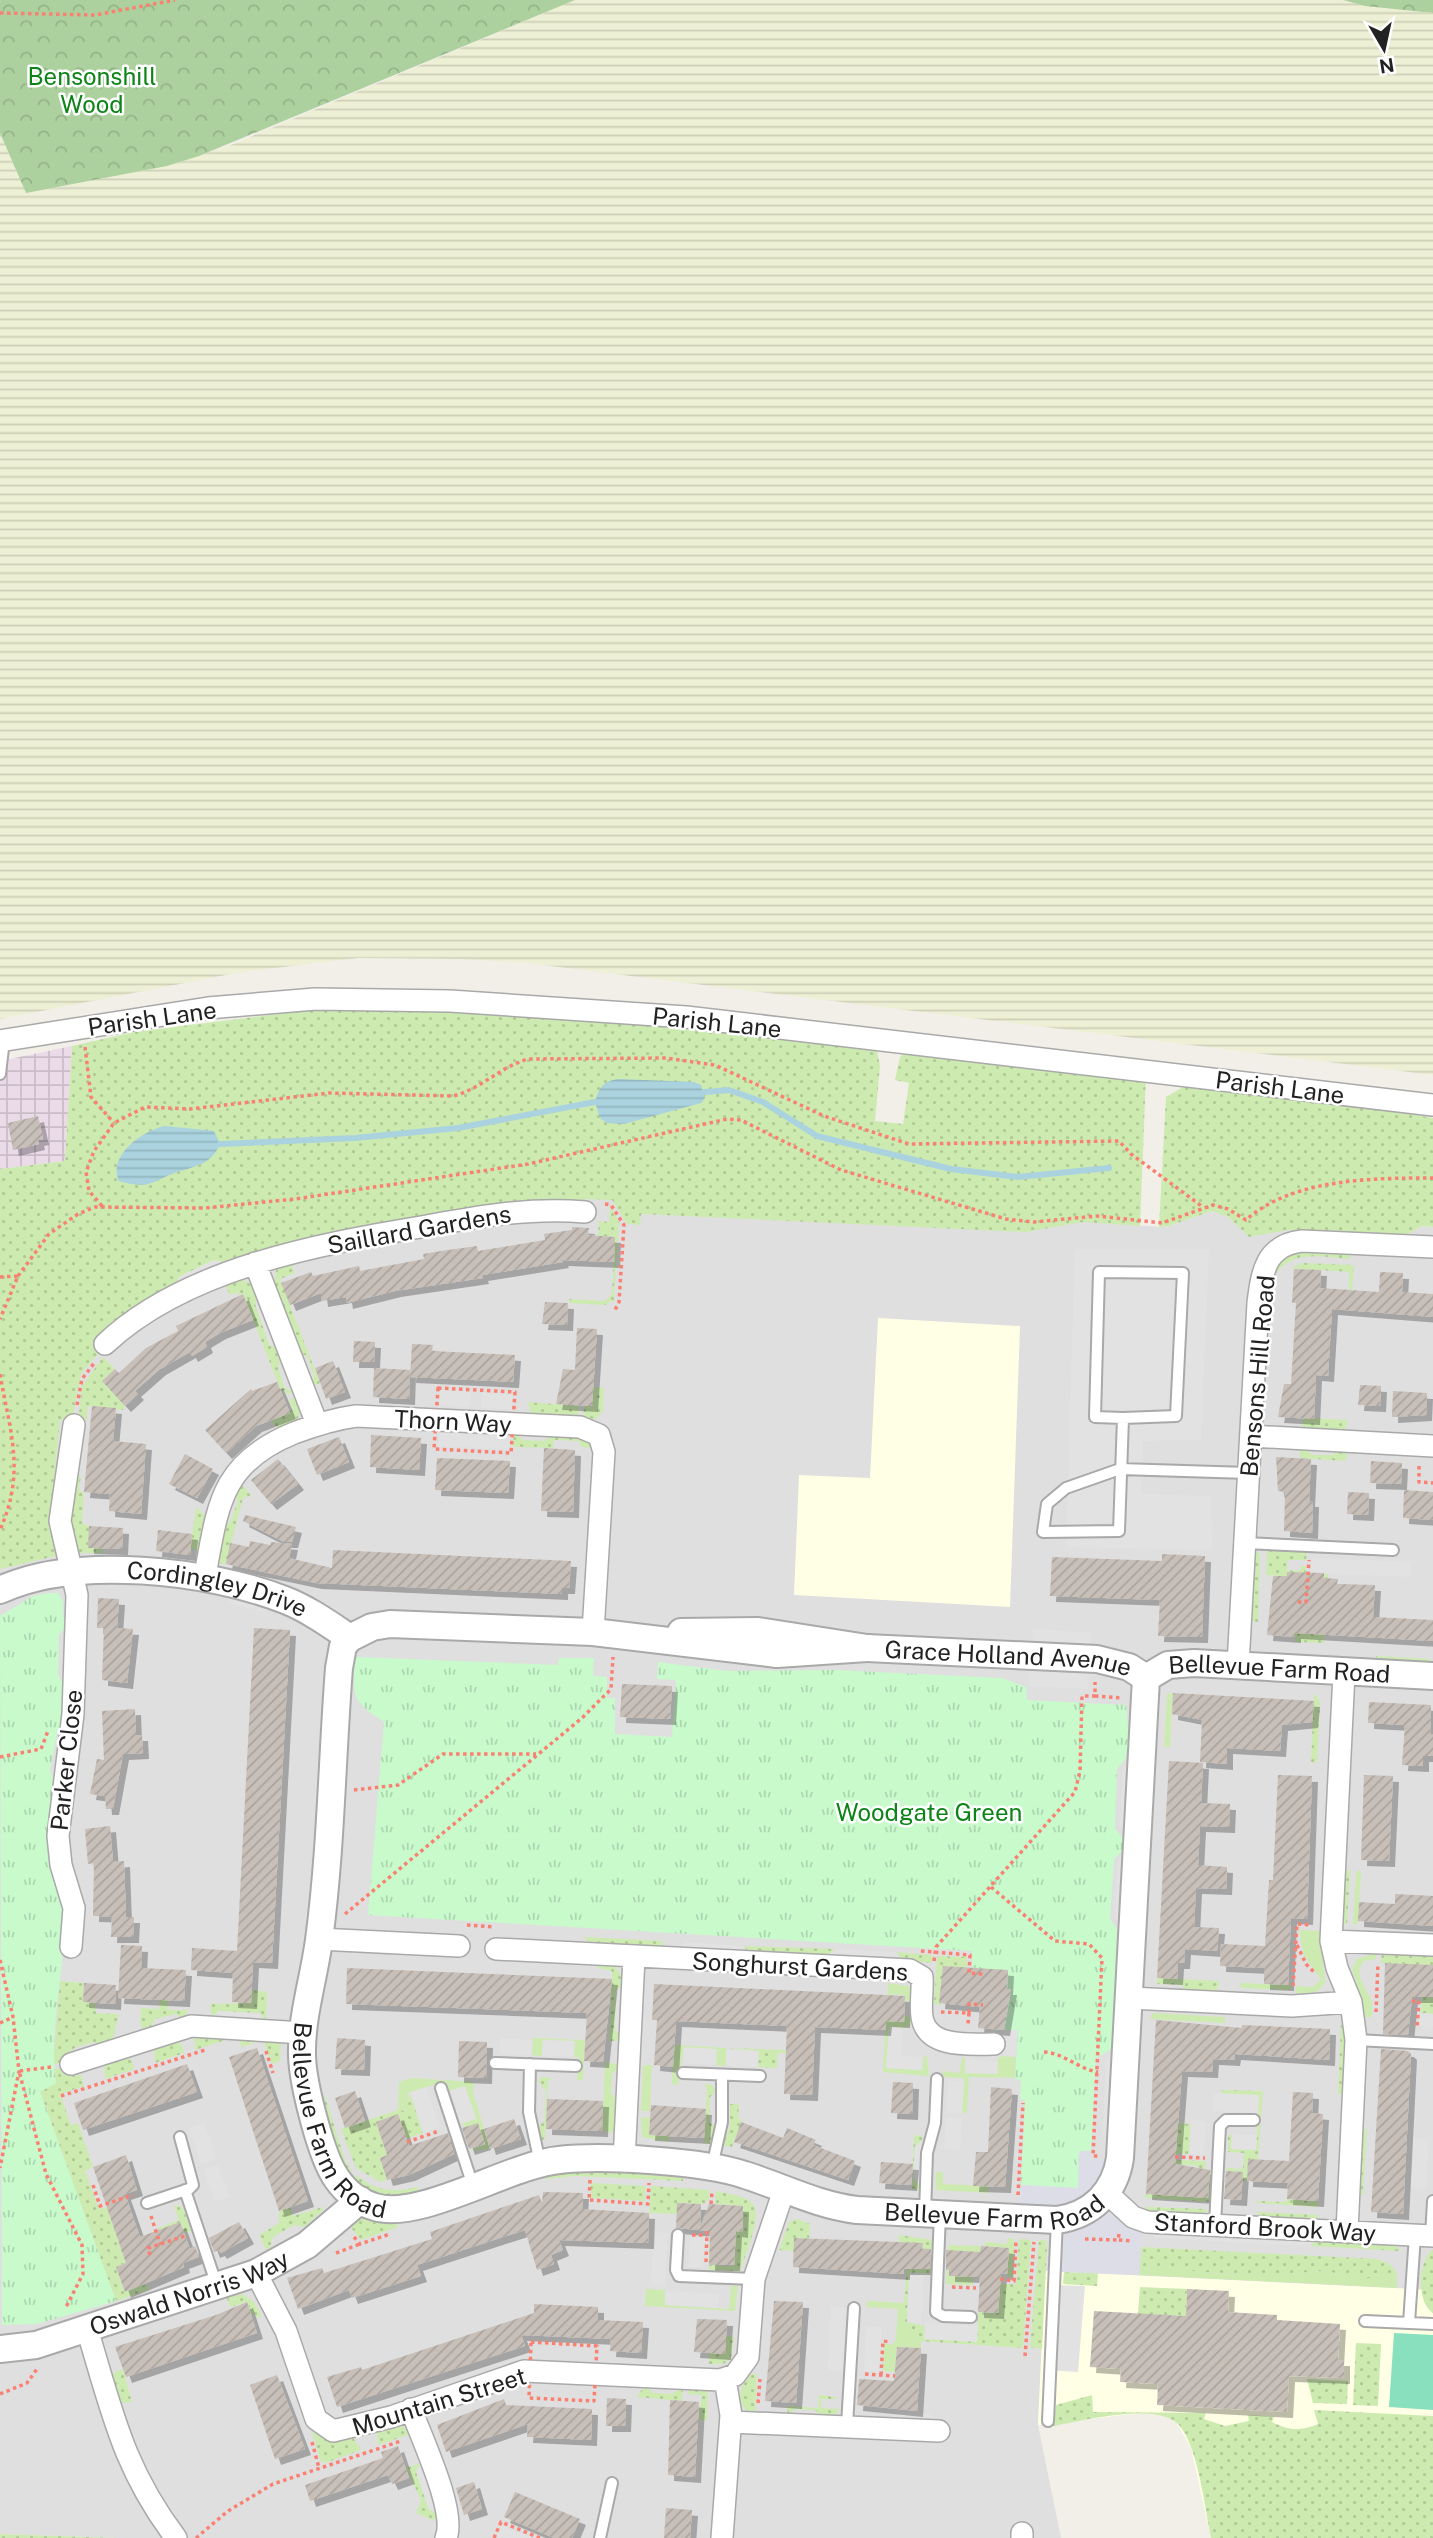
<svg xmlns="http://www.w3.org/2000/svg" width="1433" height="2538" viewBox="0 0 1433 2538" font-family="'Public Sans',sans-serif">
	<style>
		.residential { fill: #e0dfdf }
		.industrial { fill: url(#industrial-grid) }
		.education { fill: #ffffe5 }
		.farmland { fill: url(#farmland-rules) }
		.grass { fill: url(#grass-dots) }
		.forest { fill: url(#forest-crowns) }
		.park { fill: url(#park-tufts) }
		.garden { fill: #cdebb0 }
		.pitch { fill: #88e0be }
		.parking { fill: #e2e2e2 }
		.plaza { fill: #dddde8 }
		.water { fill: url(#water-rules) }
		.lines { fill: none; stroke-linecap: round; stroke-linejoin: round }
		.stream { stroke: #aad3df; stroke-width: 6 }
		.building { fill: url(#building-hatch); filter: url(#shadow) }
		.service-casing { stroke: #a9a9a9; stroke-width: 14 }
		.minor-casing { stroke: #a9a9a9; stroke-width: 24 }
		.tertiary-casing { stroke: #a9a9a9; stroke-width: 30 }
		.path { stroke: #fa8072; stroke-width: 3.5; stroke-dasharray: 3.5 3.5; stroke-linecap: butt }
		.service { stroke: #fff; stroke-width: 10 }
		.minor { stroke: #fff; stroke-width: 21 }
		.tertiary { stroke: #fff; stroke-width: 26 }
		.labels { text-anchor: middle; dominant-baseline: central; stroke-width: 5; stroke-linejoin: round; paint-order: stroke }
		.park-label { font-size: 24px; fill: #0c8416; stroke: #fff }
		.street-label { font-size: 24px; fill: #222; stroke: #fff }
	</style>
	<defs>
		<pattern id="industrial-grid" width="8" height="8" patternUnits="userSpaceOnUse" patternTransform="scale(1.75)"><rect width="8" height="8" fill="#ebdbe8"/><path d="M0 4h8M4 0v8" fill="none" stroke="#c9bcc7"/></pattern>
		<pattern id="farmland-rules" width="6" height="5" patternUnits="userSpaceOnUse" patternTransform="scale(1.75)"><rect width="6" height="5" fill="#eef0d5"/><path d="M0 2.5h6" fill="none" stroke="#ccceb7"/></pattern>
		<pattern id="grass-dots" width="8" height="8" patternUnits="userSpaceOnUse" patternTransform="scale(1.75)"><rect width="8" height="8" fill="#cdebb0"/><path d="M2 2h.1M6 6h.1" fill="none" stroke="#b0c997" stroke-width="1.8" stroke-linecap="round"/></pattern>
		<pattern id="forest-crowns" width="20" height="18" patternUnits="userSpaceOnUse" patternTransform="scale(1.75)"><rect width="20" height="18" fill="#add19e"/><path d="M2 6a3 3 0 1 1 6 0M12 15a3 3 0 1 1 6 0" fill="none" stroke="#95b388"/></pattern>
		<pattern id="park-tufts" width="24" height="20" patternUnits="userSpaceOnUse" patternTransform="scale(1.75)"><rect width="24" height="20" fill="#c8facc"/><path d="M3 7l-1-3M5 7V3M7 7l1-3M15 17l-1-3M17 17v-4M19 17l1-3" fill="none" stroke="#acd6af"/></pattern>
		<pattern id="water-rules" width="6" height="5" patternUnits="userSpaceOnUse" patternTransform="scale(1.75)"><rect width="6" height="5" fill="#aad3df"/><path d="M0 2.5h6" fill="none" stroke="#92b5bf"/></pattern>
		<pattern id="building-hatch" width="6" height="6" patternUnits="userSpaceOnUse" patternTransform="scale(1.75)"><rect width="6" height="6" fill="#c7bfb8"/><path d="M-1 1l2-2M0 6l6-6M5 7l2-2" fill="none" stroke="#aba49e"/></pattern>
		<filter id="shadow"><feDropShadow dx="6" dy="6" stdDeviation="0" flood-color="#0004"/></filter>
	</defs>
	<rect width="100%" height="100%" fill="#f2efe9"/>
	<path class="residential" d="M575,1181l584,46 10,-1 43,-15 11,3 11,8 171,14 17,-10 11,1v1063l-387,-19 -8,154 23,113h-944l-117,-4v-985l50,-237z"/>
	<path class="industrial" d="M72,1046l-7,115 -65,8v-108z"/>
	<path class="education" d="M878,1318l142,8 -10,281 -216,-12 5,-120 71,3z
		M1045,2271l388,19v248h-222l-20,-90 -15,-26 -10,-6 -25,-3 -103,12z"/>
	<path class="farmland" d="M575,0h768l22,6 68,7v1062l-907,-112 -69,-4 -98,-1 -118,14 -241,47v-886l26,60 141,-27 64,-21z"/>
	<path class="grass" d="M303,1011c189,-7 378,15 565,36l9,4 3,15 -5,55 28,3 6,-41 -14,-3 5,-23 7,-5 239,24 -6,150 -57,-4 -57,10 -385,-18 -1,11 -13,-1 -15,-24 -28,-1 -1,5 -355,60 -14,-4 -35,17 -3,10 -74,62 -21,25 -9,46h-12l-9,94 9,41 -60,14v-400l65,-8 7,-115 62,-14z
		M1185,1086l188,21 60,11v109l-11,-1 -17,10 -118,-6 -38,7 -21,-20 -16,-6 -43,15 -10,1 7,-130z
		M610,1206l9,16 -5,78 -9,5 -36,-2v-4l36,2 7,-7 3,-57 -17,-1 1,-15 10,1z
		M1307,1251l43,2v6c-27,-2 -58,-10 -75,16l-3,27h-6c7,-26 9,-49 41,-51z
		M290,1261l5,12 -15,6 40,104 -9,4 3,-11 -7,-20 -9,-4 -24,-62 2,-20z
		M1303,1263l51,2 -2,25h-3v-18l-59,-4z
		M241,1279l12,6 28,72 -3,10 6,20 10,5 -7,3 -2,-5 -4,1 -38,-97 -4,1 -1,-3 -8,3 -5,-11z
		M103,1357l12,12 -12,12 22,25 -2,4 -35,-4 -2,16 -8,-1 4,-35z
		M593,1387l11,1 -1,23 -7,8 -13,-1 1,-12h8z
		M296,1397l4,15 -4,10 -17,8 -8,-9 18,-8 3,-4 -3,-9z
		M528,1402l51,4 -1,11 -47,-3z
		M1303,1418l45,2 -4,12 -42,-2z
		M514,1431l9,9 22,1 7,-8c15,1 32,0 40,15l-11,-1 -2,-6 -25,-1 -1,8 -40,-1z
		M1300,1447l6,1 6,7h20l8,-6h7l-1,12 -46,-3z
		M73,1475l8,1 -2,15 5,1 -2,31 7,3 15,27h-27l-8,-25 1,-26 4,1 1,-9 -4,-1z
		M244,1486l7,10 -8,2 -17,66 -8,-1 4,-36 8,-5 8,-21 -4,-8 4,-6z
		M196,1507l11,10 -6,34 -11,-2z
		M1267,1550l40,1 -1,9h-18l-1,10 13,1 1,-5h5l-2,32 -7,-21 -31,-2z
		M1254,1552l6,1 -2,69 -6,-1z
		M1324,1573l4,1 -4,69 -29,-1v-9l23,1z
		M1376,1656l54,3v6l-54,-3z
		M1314,1692l6,10 -3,61 -6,-1z
		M1350,1870l-3,54h-3l-3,-7 3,-45z
		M584,1937l79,4 -1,8 -71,-4z
		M743,1946l92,3 -9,8 -76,-3z
		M1382,1951l51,2v12l-52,-2z
		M896,1952l36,3v8l-30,-3z
		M937,1956l30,1v11l-27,17 1,20 -7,-1z
		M595,1961l17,2 12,16 -3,57 -5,5h-7l3,-70 -14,-3z
		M1157,1978l62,3 -2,11 -34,-1v-6l-26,-1z
		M60,1981l24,2 -1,19 12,1 1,10 23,1 -7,29 -9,4 -10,-5 -19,6 -10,15 -11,1z
		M252,1990l15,2 -1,30 -6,-9 -41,-2 -7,8 -2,-15 40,-1z
		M1422,1997h11v17l-12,-1z
		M160,2000h8v10h20l-5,10 -7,-6 -21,5 -5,10 -6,1 -4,-6 1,-16 18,1z
		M1341,2022l6,10 -2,62h-7z
		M194,2035l41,2 -40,13z
		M255,2035l26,1 -1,25 -8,3 -9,-24 -21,7 -3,-7z
		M176,2041l6,4 2,8 -29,10 -1,-15z
		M727,2048l59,2v3h-8l-1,15 -19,-1v-16z
		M126,2057l6,4 2,8 -29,10 -1,-16z
		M67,2068l3,8 11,-1 3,11 -24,8 11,31 7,-2 15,44 -8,4 14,38 8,-2 19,56 -10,4 8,24 23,-7 2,6 -33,11 -76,-209 15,-9 -1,-14z
		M542,2077l10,1 -4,3 -3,58 -3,1 -3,-15 5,-3 2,-31 -8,-10z
		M704,2084l8,1 4,6 -6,6 -1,25 5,3 -4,19 -6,-1 3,-54z
		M1222,2090l41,1 -5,69 -10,-1 -1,22h-5v-9l-11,-1 -1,6 -4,-1 1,-8 16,1 1,-16 -16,-1v-16l4,-2 -1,15 25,1 3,-54 -37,-2z
		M410,2092l13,41 -17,6 -8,-24 -22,7 11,33 -7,3 7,22 -7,2 -24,-14 -15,-39 57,-19 9,1z
		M325,2096l20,64 7,11 -5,4 -29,-78z
		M730,2104h9l-1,14 4,2 -10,27 -9,-2 7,-19z
		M1152,2122l39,2 -2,30h-15z
		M1367,2129l-4,66h-6l3,-64z
		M914,2135l8,1v4c-14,15 -6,33 -2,50l-8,-1z
		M1175,2160l31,1 -1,9 7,1 -2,31 -65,-4 1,-4 50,3 2,-31 -23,-2z
		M576,2169l107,6v6l-107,-5 -31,3 -1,-6z
		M356,2175c19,16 38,18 61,12l2,5c-27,6 -45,4 -67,-13z
		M591,2183l55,3 -1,15 -54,-3z
		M651,2186l58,4v10l-4,1v3l-28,-1v11l-28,-1z
		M716,2191c11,3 28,4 36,12 12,11 -8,54 -12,69l-31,-2v-5l25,1 2,-35h7v-25l-28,-2z
		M1287,2199l31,2v6l-61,-4 -1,-2 30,1z
		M179,2205l5,5 7,21 -7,2 -4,-11 -18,19 -4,-13 21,-8 -5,-14z
		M290,2207l3,9 30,-9v3l-19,17 -10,-2 -21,12 -3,11 -4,2 -7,-15 20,-12v-12z
		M1146,2207l60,2v6l-60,-3z
		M1258,2212l60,3 -1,6 -59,-3z
		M362,2218l34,3 2,6 -37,13 -13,-16z
		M797,2219l13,5 -1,15 -14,-1 -1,13 -15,-1 10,-28z
		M899,2235l34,5v10l-11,-1 1,-5 -13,25 23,-4 -4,9 -20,-1 -2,49 18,4v13l52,2 1,-29 20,1 2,-29h16l3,-45 12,1 -8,108 -102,-7 -18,-18 5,-80 -9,-1z
		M1318,2238l73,3 10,10 -91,-5z
		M1039,2240h6l2,5 -5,104 -12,-2z
		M1141,2247l236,12 13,5 7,9 -32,6 -40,-8 -53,4 -73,-3 -42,-6 -17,3z
		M1433,2249v64c-17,-10 -15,-53 0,-64z
		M1064,2272l34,1 -1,13 -34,-2z
		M1140,2287l47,2 -1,27 -48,-2z
		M242,2294l12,8 8,14 -5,2 -2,-4 -3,1 -5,-13 -17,5 -3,-9z
		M726,2336l8,1 -3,22 -8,5h-14v-11l16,1z
		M1356,2343l25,1 -3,62 -25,-1z
		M123,2369l9,33 -10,1 -11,-29z
		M751,2374h6l-2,39 -9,-2c-10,-14 -5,-26 5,-37z
		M1307,2379l41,2 -1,23 -34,-1z
		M645,2385l8,8 19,1 11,-7 -1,14 -45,-4z
		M689,2387l19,2 -1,31h-9l4,-25 -14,-1z
		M819,2395l17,2v2h-15v9l19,1 -3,4 -14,4 -8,-7 -20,-1 -7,6 -1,-9 31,2z
		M1092,2395l1,17 113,1 -2,6 21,7 24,-5 -1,-6 26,2 -2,5c17,9 29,9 46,2l-4,-14 119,6v122h-222c-6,-29 -13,-92 -32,-113 -22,-24 -97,-4 -126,1l3,-21z
		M399,2423l12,11 -33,11 -1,-16z
		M315,2430l9,7 28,-1 9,14 -36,13 -5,-3 -8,-29z
		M421,2463l-5,9 22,41 1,4 -7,3 -16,-7 5,-13 -15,-32z
		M0,2534l117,4h-117z"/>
	<path class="forest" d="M0,0h575l-376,156 -32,10 -141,27 -26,-60z
		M1343,0h90v13l-68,-7z"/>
	<path class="park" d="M48,1593h10l5,8v16h5l-1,10 -8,7 -1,41 7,12 -2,39 -6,7 -7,37 4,12 -7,60 4,5c7,29 14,56 13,86 -2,50 -15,101 -8,150l-16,9 76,209 -79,23 -35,1 -2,-709 33,-20z
		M357,1657l201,8 1,-7h35l-1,18 14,1v21h8v36l57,3 4,-57 -19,-1 1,-17 69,9 108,-1 167,8 24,9 1,13 99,5 4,44h-3l-1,9 -9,11 -2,59 10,13v8l-11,10 -4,60 7,10 -4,115 -1,5 -16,9 -5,93h-12l-1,37 -57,-3 4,-85 -5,-1 1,-18 -6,-3 3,-47 -14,-1 7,-40 -39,-21v-18l-604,-36 16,-193c-19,-13 -31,-19 -30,-43 0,-8 -1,-15 3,-22z"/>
	<path class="garden" d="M1173,1693l-3,54h-6l3,-50v-3z
		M1356,1871h5l-3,53h-5z
		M1299,1930l21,1 5,50c-5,14 -17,12 -29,12v-7l17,1 8,-8 -17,-23z
		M1376,1953v6l-12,2 -5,7 1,10 12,24v15h-7l-2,-14 -11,-34 5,-10z
		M888,1983l20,3 7,6 1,10 -11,-1v-6l-14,-1 -1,27 13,1 1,-6 12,1 -1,5 -10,6 -16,-1 -3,41 36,2 1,-13 4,-1 2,20 -46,-4z
		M1240,1983l51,2v5l-50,-2z
		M1153,2013l72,4v6l-75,-4z
		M532,2038l53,2 -2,40h-6l2,-23h-5v-16l-31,-1 -1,16 -10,-1z
		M674,2045l53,3 -1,18 -10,-1v-16l-32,-1 -6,37 -6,-1z
		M1003,2056l13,1 -1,21 -46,-1 -2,36h-5l2,-35 -21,-1v-6l17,2 2,-16 3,2v14l32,1 1,-16z
		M605,2062l16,3 -9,9 -1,19 8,9 -2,31 -15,-2z
		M643,2065h9l-2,46h-9z
		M412,2078l62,4 -1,10 17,57 -21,2 16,-7 -24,-20 15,-6 -11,-32 -15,5 -5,-10 -37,12v18l-10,-1 1,-28z
		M641,2117l9,1 -1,17 20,1v6l-27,-5z
		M936,2172h7v12l46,2 -1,7 -52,-3z
		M1008,2238l6,1 -1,38h-6l2,-29 -24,-2v-4l22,2z
		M948,2245l33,1 -1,6 -30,-1 -1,25 24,1v8l-27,-1z
		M1157,2266l42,6 73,3 53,-4 40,8 32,-6v15l-258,-13 1,-6z
		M731,2286h7l-3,25 -90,-5 1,-17 20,1 -1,15 64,4z
		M867,2301l38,2 -1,20 17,18v7l-24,-1 -2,25 -12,-1 1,-27h9l3,-5 2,-30 -32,-2z"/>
	<path class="pitch" d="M1394,2333l39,2v75l-44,-3z"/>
	<path class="parking" d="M1075,1249h134l-8,191 -58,1 -2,53 70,2 1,54 -146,-3z
		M214,1260l14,4 -52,23 3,-10z
		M258,1297l20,51 -9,-3 -14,-41z
		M441,1390l30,2 -1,15 -31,-2z
		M482,1393l31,1 -1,16 -31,-2z
		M439,1433l71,3v13l-72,-3z
		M1312,1558l99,4 -1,15 -99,-4z
		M223,1593l53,13 -11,6 -35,-9z
		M1033,1629l58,4 -3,56 -59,-3z
		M1132,1758l-4,75 -8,-8 3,-58z
		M1127,1851l-4,75 -8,-9 3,-57z
		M685,1942l58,4 7,8 -74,-4z
		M835,1949l61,3 6,8 -76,-3z
		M624,1986l-3,50 -6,-6 1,-40z
		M218,2011l43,3 5,8 -54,-3z
		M1419 2021a8 8 0 1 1 16 0a8 8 0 1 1-16 0Z
		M889,2027l14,1 -2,28 22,1 -1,13 -36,-2z
		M1004,2030h14l-2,27 -13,-1z
		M500,2038l33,2 -1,15 -32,-1z
		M543,2040l32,1 -1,16 -32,-1z
		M684,2047l33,2 -1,16 -32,-2z
		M726,2050l33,1 -1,16 -32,-1z
		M1115,2050l-4,93 -8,-8 3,-78z
		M965,2059l33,2 -1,13 -32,-1z
		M948,2081h16l-2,32 -15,-1z
		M465,2086l11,33 -15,5 -11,-33z
		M426,2087l14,40 -17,6 -13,-41z
		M1214,2093l45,2 -1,18 -45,-2z
		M946,2117l16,1 -2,32 -16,-1z
		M1191,2120l15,1 -2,34 -15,-1z
		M204,2123l12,35 -15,6 -12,-36z
		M1232,2134l25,1 -1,15 -25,-1z
		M1413,2138l16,2 -3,48 -16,-1z
		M922,2140l-2,46 -7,-8 2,-31z
		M218,2165l11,32 -14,5 -11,-32z
		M1148,2229l170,9 -8,8 -155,-8z
		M653,2232l15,1 -3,52 -14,-1z
		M690,2237l15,1 -2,29h-15z
		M909,2273h15l-3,50 -14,-1z
		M1050,2285l35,1 -7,86 -33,-2z
		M665,2291l54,3 -1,14 -53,-3z
		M831,2306l15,1 -3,64 -15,-1z
		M925,2323l53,3 -1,16 -53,-3z
		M866,2326l16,1 -3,44h-15z
		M895,2413l36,1 8,9 -54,-2z
		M421,2463l15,40 2,10 -9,-3 -13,-38z
		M501,2525l29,12v1h-34z"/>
	<path class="plaza" d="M1079,2151h12l-1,8 20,1 -11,25 -26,21 -54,3 2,-24 57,3z
		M1106,2213l37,15 -4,47 -77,-3 2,-37 4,-5z"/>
	<path class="water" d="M618,1079l76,3 7,3 4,13 -4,5 -77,21 -17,-1 -7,-5 -5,-16c4,-14 8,-21 23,-23z
		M165,1126l49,5 6,13c-8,19 -21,21 -39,27 -28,8 -28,20 -62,10 -12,-26 25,-51 46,-55z"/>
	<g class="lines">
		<path class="stream" d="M705,1092l24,-2 34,12 54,34 134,33 67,8 91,-9
			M220,1144l135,-6 103,-10 137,-26"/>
	</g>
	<path class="building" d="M38,1116l5,23 -5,1 1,4 -26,6 -5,-27z
		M572,1227l17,1 -1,7 27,2 -1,25 -52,-2 1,2 -81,13 1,3 -88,13 -48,12 -1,-6 -24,4 -1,-8 -31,12 -9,-22 30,-11 2,4 46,-10 1,5 64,-12 -1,-5 18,-3 36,-5 1,5 67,-11 -1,-6 28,-4z
		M1294,1269l27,1 -1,18 59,4 1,-20 23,1 -1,19 31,2v23l-101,-8 -4,67 -12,-1 -2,44 -36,-2 6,-33h7l5,-81h-4z
		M243,1294l10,26 -33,13 -15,9 2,5 -15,9 -2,-4 -30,17 -25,22 3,3 -13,12 -23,-25 13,-12 4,4 27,-25 32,-17 -2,-5z
		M545,1302l23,1 -1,22 -25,-1z
		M577,1328l20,1 -5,77 -36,-2 7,-35 12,1z
		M354,1341l21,1 -1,20h-21z
		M412,1344l21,1 -1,6 83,4 -2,27 -103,-5z
		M333,1361l12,31 -19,7 -11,-31z
		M374,1368l36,2 -1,29 -36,-2z
		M277,1382l13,31 -34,13 -30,27 -21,-23 46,-41 1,2z
		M1360,1385l21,1 -1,20 -22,-1z
		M1393,1391l34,2 -1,22 -34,2z
		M92,1406l24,2 -3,33 33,3 -5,70 -32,-3 1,-17 -26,-2z
		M371,1435l50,3 -2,32 -49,-3z
		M339,1437l10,25 -32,13 -10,-26z
		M544,1448l31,2 -2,62 -32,-1z
		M185,1454l28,15 -16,29 -28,-14z
		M1276,1457l35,2 -2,42h4l-1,32 -28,-2 1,-39 -7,-1z
		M437,1458l73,3 -2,32 -73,-3z
		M278,1459l20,25 -27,20 -20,-24z
		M1371,1461l31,2 -1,21 -31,-1z
		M1404,1490l29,2v28l-30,-2z
		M1348,1492l21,1 -1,22 -21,-1z
		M245,1515l51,12 -4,15h-8l-41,-21z
		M89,1526l34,2 -1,21 -34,-1z
		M158,1530l34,4 -2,21 -34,-4z
		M250,1541l20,4 1,-3 21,2 -3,14 43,10 1,-18 238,11 -2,27h-7v6l-246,-11 -90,-19 4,-21 19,4z
		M1162,1554l43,2 -3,81 -44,-1 2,-36 -110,-4 2,-39 110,4z
		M1287,1572l37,1v5l14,1 -1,5 38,1 -2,32 60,3v21l-138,-8v4l-28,-2 6,-59h14z
		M98,1598l21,1 -2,29 16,1 -6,54 -25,-3 2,-52h-7z
		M254,1628l36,2 -18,333 -19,-1 -2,41 -19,-1 1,-29 -42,-3 1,-22 45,3z
		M622,1684l50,2 -2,33 -50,-2z
		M1173,1693l141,8 -2,21 -30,3 -2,26 -53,-3v16l-27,-2 2,-42 -30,-6z
		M1369,1702l62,3 -1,29 3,1v21h-10v10l-21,-1 3,-40 -37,-2z
		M135,1709l1,26h6l1,18 -20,1 -10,55h-7l-1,-13 -15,-2 7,-35 7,1 -2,-49z
		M1169,1761l34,2 -2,40 29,1 -1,23 -29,-1 -2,39 29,2 -1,22 -30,-1 -2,39 25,1 -2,23 -32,-2 -1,14h-6l-1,16 -20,-1z
		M1278,1775l34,1 -5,143 -16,-1 -3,67 -24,-1v-16l-44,-2 1,-22 44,2 4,-66h4z
		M1364,1775l29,1 -4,85 -28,-1z
		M110,1826l3,36 11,-1 2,56 -33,-1 1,-53 -6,1 -3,-35z
		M1395,1894l38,2v30l-75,-5 1,-19 36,2z
		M112,1917h22l-1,20h-22z
		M121,1945l21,1 -1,22 45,2 -2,31 -66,-3z
		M1385,1963l48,2v32h-21l-4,38 -25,-1z
		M943,1966l65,4 -1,19h4l-7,41 -26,-2 2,-21 -41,-4z
		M347,1968l265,11 -9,83 -19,-1 3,-48 -241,-9z
		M84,1983l32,2 -1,19 -32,-2z
		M654,1984l251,12 -1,26 -18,-1 -1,9 -70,-3 -3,68 -28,-1 3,-68 -111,-5 -3,46 -19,-2 3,-45h-5z
		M1156,2020l86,8v-3l88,4 -1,31 -94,-6 -1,6 -21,-1 -1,13 -30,-1 -7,93 35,6 -2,28 -62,-4z
		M337,2038l28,2 -1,30 -29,-1z
		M459,2041l28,1 -1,36 -28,-1z
		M257,2048l51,153 -29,10 -50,-154z
		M1381,2049l27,2 3,3 -8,160 -32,-2z
		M187,2064l10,28 -114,38 -9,-27z
		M893,2082l20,1 -1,31 -21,-1z
		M991,2087l21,2 -7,98 -32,-1 3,-34h12z
		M355,2091l10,30 -20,7 -10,-30z
		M1293,2092l20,1 -1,20 11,1 -5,87 -31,-2 1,-16 -41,-2 1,-22 41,2z
		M547,2099l56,2 -1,30 -56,-2z
		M651,2105l55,4 -2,29 -55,-3z
		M398,2114l11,32 39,-13 6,21 -45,21 -22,5 -7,-22 7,-3 -11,-33z
		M514,2119l7,20 -31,10 -6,-20z
		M741,2122l42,16 4,-10 29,12 -3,5 42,16 -7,19 -114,-38z
		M478,2123l7,21 -16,5 -7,-21z
		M126,2155l11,35 -12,4 15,43 40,-15 10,27 5,-3 4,11 -16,6 1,4 -59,25 -9,-25 10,-4 -33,-96z
		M881,2162l32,2 -2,21 -32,-2z
		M1226,2171l17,1 -2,28 -17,-1z
		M543,2192l40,1 -1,16 67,4 -1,30 -89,-3 4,10 -12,5 3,9 -17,6 -12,-40 -108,35 4,11 -69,22 -3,-8 -51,19 -11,-31 35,-10 2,5 108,-34 -2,-7 109,-37 3,8z
		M677,2203l24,1 -1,24 9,-24 34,2 -1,26 -6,-1 -2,34h-25l1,-34 -34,-3z
		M239,2222l9,16 -27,15 -2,-3 -5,2 -5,-14z
		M794,2238l129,5 -1,6h9l-1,20h-26v5l-111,-7z
		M981,2246l28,2 -2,26 -6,-1 -3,40 -20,-1 2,-35 -31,-1v-6h-3v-20l34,2z
		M1187,2289l42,2 -1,21 49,3v5l63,4 -2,36h6v18l-55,-2 -2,36 -130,-7 1,-21 -38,-2 1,-13 -31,-2 4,-56 92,5z
		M774,2301l29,1 -7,101 -31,-2z
		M247,2302l10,31 -131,44 -11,-30 101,-32z
		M534,2304l64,3v13l45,2 -2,31 -31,-2 1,-12 -90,-4 4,11 -188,61 -10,-30 34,-10 1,3 172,-57z
		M697,2319l30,1 -2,34 -31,-2z
		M897,2347l24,1 -4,63 -60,-6 2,-26 35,2z
		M277,2375l28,74 -30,10 -25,-74z
		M607,2398l19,1 -1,27h-19z
		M504,2399l2,6 86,4 -1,31 -64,-3 1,-13 -82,28 -9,-27z
		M670,2400l29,2 -4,75 -27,-2z
		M398,2446l11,32 -17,6 -4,-9 -78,26 -5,-16 78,-27 -2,-6z
		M474,2482l8,27 -18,6 -8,-27z
		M515,2492l65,27 -8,19h-18l-50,-21z
		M666,2508l26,2 -2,28h-26z"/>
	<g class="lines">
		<g class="service-casing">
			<path id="service" d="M0,1074l4,-34
				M1123,1418l53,-2 7,-143 -84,-1 -4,145 28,1 -4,113 -76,1 4,-28 19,-16 54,-19 128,4
				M1245,1543l148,7
				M1356,2040l77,4
				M495,2063l81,3
				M530,2064l-1,48 11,51
				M683,2073l77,3
				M441,2088l32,98
				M712,2167l10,-45v-47
				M185,2190l32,96
				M147,2203l42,-14 4,-4 -13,-48
				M925,2214l2,-61 8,-30 2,-44
				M940,2214l-4,98 7,4 28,1
				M1215,2225l5,-99 6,-6h28
				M678,2235l-2,35 3,6 75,3
				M1415,2235l-6,88 24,1
				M1431,2236l2,-35
				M1365,2321l44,2
				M1048,2421l9,-201
				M847,2425l7,-117
				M600,2538l12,-55"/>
		</g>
		<g class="minor-casing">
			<path id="minor" d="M0,1041l208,-33 107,-9 135,2 236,16 747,88
				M255,1263l62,161
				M105,1344c79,-75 213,-100 316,-117 54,-10 108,-20 164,-15
				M1251,1436l182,10
				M204,1580c14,-72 14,-116 90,-147 21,-8 40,-14 62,-17l224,11 19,8 5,17 -11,180
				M1238,1665l20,-362c4,-32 8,-58 44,-62l131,6
				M319,1939l140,7
				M1331,1941l102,4
				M71,1947l3,-39 -13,-43 -3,-29 15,-122 4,-119 -17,-74 14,-96
				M496,1949l414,21 12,7c1,13 -2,27 0,40 5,32 49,27 72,27
				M1130,1998l162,8 59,-4 -14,-34 -6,-27 13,-268
				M71,2064l120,-38 113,7
				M624,2161l10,-204
				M1107,2193l26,24 14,5 286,14
				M1347,2231l9,-191 -5,-38
				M256,2273l30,58 30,88 17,12 58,-14 133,-46 196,9 15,-5 13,-18 6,-78 30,-89
				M87,2329c25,82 36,139 89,209
				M411,2409c10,28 46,103 35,129
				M731,2422l208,9
				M722,2538l9,-123 -6,-36
				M1022,2538v-5"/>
		</g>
		<g class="tertiary-casing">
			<g id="tertiary">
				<path id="s1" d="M0,1590c75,-35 209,-20 285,10 23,9 44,24 65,38"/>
				<path id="s2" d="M681,1632l77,-1 109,17 230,11 32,8 17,11"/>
				<path id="s3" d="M867,1648l-90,6 -184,-22 -203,-8 -18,3 -22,11 -7,8 -4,22c-7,90 -8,183 -20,272 -5,38 -18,77 -17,116 1,28 19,101 35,123 9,13 23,24 38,28 45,14 134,-42 184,-47 44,-5 145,1 186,15 38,12 72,30 112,35l200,10c35,-5 58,-28 63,-62l26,-480 22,-13 26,-2 239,13"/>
				<path id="s4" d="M0,2349l36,-4 220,-72 51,-28 53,-45"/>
			</g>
		</g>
		<path class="path" d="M0,13l95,2 80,-15
			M85,1047l6,50 23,26
			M605,1204l6,1 13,20 -5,77 -5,10
			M102,1206l-13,-15 -3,-19 8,-21 20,-28 31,-16 45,2 139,-16 124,3c28,-7 47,-29 75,-37l138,-1 49,7 109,51 85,28 210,-3 12,13 72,53
			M18,1276l31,-42 29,-20 17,-7 110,1 90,-9 233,-35 199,-45 14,1 100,50 165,49 28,3 63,-6 65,7 51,-18 15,4 18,11c47,-42 128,-42 187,-42
			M0,1277l18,-1 -18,43
			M0,1374c10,59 26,97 0,156
			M438,1388l77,4 -4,61 -77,-4z
			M77,1405l5,-26 13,-17
			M1419,1466v16l14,1
			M1298,1602h8l3,-42
			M1095,1696l26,2
			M0,1757l41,-8 7,-18
			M354,1790l44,-5 45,-31h93
			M991,1887l64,54 34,3 13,14 -9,198h5
			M345,1914l237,-196 29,-29 2,-32
			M467,1925l27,2
			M1297,1945l9,19 9,9
			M921,1951l49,4 -1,18 14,1
			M0,1960l13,57 6,54 -19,97
			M934,1961l2,-14 139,-155 5,-21 2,-75h13v-14
			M1293,1986l4,-62 14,1
			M1412,2001h7l-2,26
			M941,2012l28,1 -1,11
			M1376,2012l2,-48
			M969,2013v-9l14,1
			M0,2023l13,-6
			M266,2051l7,22
			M1044,2052c20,1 34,17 54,20
			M51,2067l-32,4 27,103 36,71 1,29 -18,35
			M61,2096l144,-46
			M407,2142l32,-11
			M1175,2157l30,1
			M590,2180l-1,20 59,4 1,-21
			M93,2185l7,21 33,-11
			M1018,2195l5,-92
			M711,2204l1,-12
			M151,2216l9,28
			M1119,2234l-1,6 14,1
			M692,2235h15
			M354,2237l6,7 30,-10
			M1085,2239l33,1
			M336,2253l24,-9
			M150,2255l-2,-7 37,-12
			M706,2262l1,-31
			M1000,2279l14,2 2,-40
			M952,2287l24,1
			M531,2342l66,4 -3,55 -65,-3z
			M1025,2356l9,-114
			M865,2374l30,2
			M881,2375l2,-34 7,1
			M0,2394l27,-11 10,-14
			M758,2403l2,-24
			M312,2442l7,26
			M196,2538l32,-27 45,-27 128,-43
			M494,2538l7,-16 39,16"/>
		<use href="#service" class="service"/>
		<use href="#minor" class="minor"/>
		<use href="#tertiary" class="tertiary"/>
	</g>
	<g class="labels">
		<g class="park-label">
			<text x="92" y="76">Bensonshill<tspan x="92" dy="28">Wood</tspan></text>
			<text x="929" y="1812">Woodgate Green</text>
		</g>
		<g class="street-label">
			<text transform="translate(152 1018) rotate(-8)">Parish Lane</text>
			<text transform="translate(717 1022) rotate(6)">Parish Lane</text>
			<text transform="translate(1280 1087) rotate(7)">Parish Lane</text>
			<text transform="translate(419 1229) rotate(-10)">Saillard Gardens</text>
			<text transform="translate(1257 1376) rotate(-85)">Bensons Hill Road</text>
			<text transform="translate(453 1421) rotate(3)">Thorn Way</text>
			<text stroke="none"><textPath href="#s1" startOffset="222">Cordingley Drive</textPath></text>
			<text stroke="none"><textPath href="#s2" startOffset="329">Grace Holland Avenue</textPath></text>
			<text stroke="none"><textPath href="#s3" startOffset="2532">Bellevue Farm Road</textPath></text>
			<text transform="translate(66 1760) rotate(-84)">Parker Close</text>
			<text transform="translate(800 1966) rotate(3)">Songhurst Gardens</text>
			<text stroke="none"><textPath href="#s3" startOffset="1022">Bellevue Farm Road</textPath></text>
			<text stroke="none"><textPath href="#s3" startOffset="1757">Bellevue Farm Road</textPath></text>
			<text transform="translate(1265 2227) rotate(3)">Stanford Brook Way</text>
			<text stroke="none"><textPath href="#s4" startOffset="198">Oswald Norris Way</textPath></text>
			<text transform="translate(439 2401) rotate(-17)">Mountain Street</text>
		</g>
	</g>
	<g transform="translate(1384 49) rotate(171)" stroke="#ffffff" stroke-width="5" paint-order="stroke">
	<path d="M0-5L12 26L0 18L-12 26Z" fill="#222222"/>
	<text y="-10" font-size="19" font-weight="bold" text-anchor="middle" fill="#222222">N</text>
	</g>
</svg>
